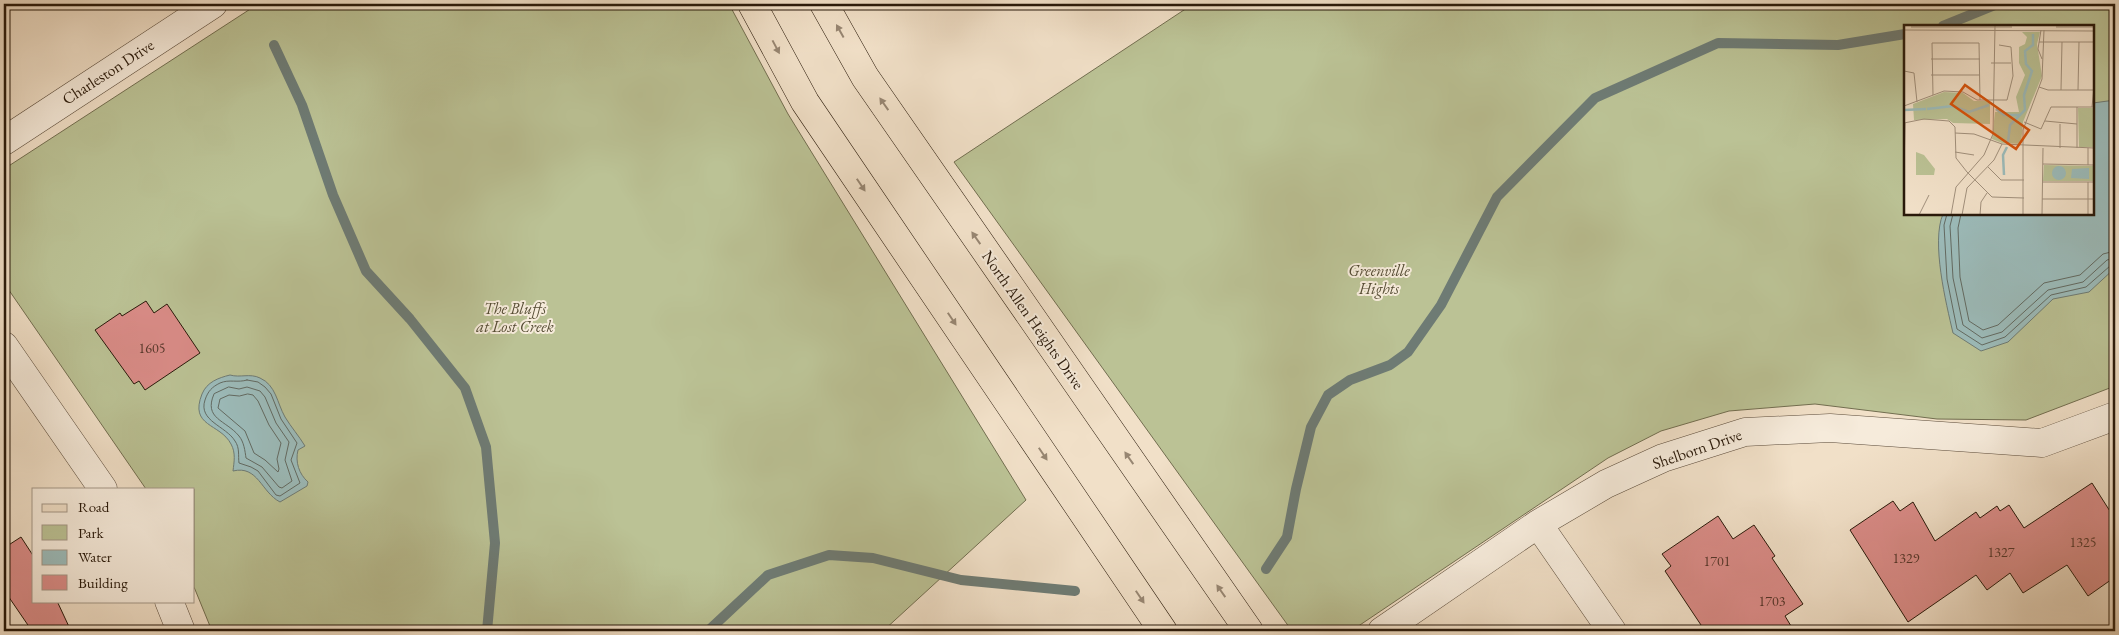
<svg xmlns="http://www.w3.org/2000/svg" width="2119" height="635" viewBox="0 0 2119 635" font-family="'EB Garamond',serif">
	<style>
		.green { fill: #bbc295; stroke: #726e50; fill-rule: evenodd }
		.water { fill: #9cbcbb; stroke: #6e7b74 }
		.lines { fill: none; stroke-linecap: round; stroke-linejoin: round }
		.shore { stroke: #626a62; stroke-width: 1 }
		.stream { stroke: #6e7b74; stroke-width: 10 }
		.building { fill: #da8c88; stroke: #29190a }
		.minor-casing { stroke: #5b4b3a; stroke-width: 29 }
		.major-casing { stroke: #29190a; stroke-width: 29 }
		.minor { stroke: #f6ebdb; stroke-width: 28 }
		.major { stroke: #f1e0c8; stroke-width: 28 }
		.oneway { fill: #978672 }
		.labels { text-anchor: middle; dominant-baseline: central; stroke-width: 4; stroke-linejoin: round; paint-order: stroke }
		.number-label { font-size: 14px; fill: #55362a }
		.street-label { font-size: 16px; fill: #29190a; stroke: #f6ebdb }
		.park-label { font-size: 16px; font-style: italic; fill: #554c34; stroke: #f6ebdb }
		.inset-river { fill: none; stroke: #9cbcbb; stroke-width: 2.5 }
		.inset-road { fill: none; stroke: #a1907c; stroke-width: 1 }
		.view { fill: #d5530c; fill-opacity: 0.15; stroke: #d5530c; stroke-width: 2.5 }
		.inset-edge { fill: none; stroke: #29190a; stroke-width: 2.5 }
	</style>
	<rect width="100%" height="100%" fill="#f1e0c8"/>
	<filter id="stains"><feTurbulence type="fractalNoise" baseFrequency=".004" numOctaves="4"/><feColorMatrix values="0 0 0 0 .2 0 0 0 0 .09 0 0 0 0 .02 0 0 0 .5 -.17"/></filter>
	<radialGradient id="worn" r=".72"><stop offset=".6" stop-color="#630" stop-opacity="0"/><stop offset="1" stop-color="#630" stop-opacity=".3"/></radialGradient>
	<path class="green" d="M258,4h471l59,110 238,386 -143,131h-671l-18,-44v-98h-48l-142,-206v-114z
		M1193,4h922v382l-89,34 -89,-1 -122,-15 -86,7 -68,20 -53,27 -257,173h-59l-338,-469zM1905,26h188v188h-188z"/>
	<path class="water" d="M2115,100v168l-26,24 -36,7 -45,43 -27,9 -28,-18c-7,-30 -22,-91 -10,-119h150v-111z
		M230,375c10,3 20,-2 30,3 16,7 17,25 25,39 6,10 14,19 20,29l-7,4c-3,12 1,24 10,32l-1,4 -27,16c-19,-10 -22,-37 -47,-31 1,-9 3,-18 -2,-27 -11,-21 -42,-17 -29,-50 5,-12 16,-16 28,-19z"/>
	<g class="lines">
		<path class="shore" d="M1947,214l-3,11 3,54 10,50 25,16 23,-8 46,-42 35,-8 24,-21 5,-1
			M1953,214l-3,12 3,52 10,47 19,13 20,-6 46,-42 35,-8 24,-22 8,-2
			M1961,214l-3,14 2,49 9,44 14,9 15,-5 46,-42 36,-8 23,-21 12,-3
			M247,380l11,2 7,5 6,7 10,25 16,24 -6,17 9,23 -20,13 -4,-1 -18,-24 -7,-4 -12,-4c-1,-7 1,-15 -4,-22 -9,-15 -37,-20 -30,-41 3,-9 7,-13 15,-17 9,-4 18,0 27,-3z
			M229,387l10,2 8,-2 13,4 5,6 11,26 13,19 -4,18 7,21 -10,7 -3,-1 -17,-20 -16,-9c-1,-7 -2,-16 -7,-22 -13,-16 -36,-17 -25,-42z
			M248,394l5,1 5,6 11,24 12,18 -4,16 2,10 -1,3 -13,-12 -11,-7 -9,-22 -27,-23 2,-9 9,-4 10,1z"/>
		<path class="stream" d="M1943,26l54,-22
			M274,45l28,60 31,90 33,76 44,48 55,69 21,59 9,96 -8,88
			M1266,569l21,-32 9,-48 15,-62 17,-32 22,-15 40,-15 18,-13 33,-47 56,-108 98,-99 123,-55 120,2 67,-11
			M708,631l60,-56 61,-20 44,3 88,22 114,11"/>
	</g>
	<path class="building" d="M146,301l8,12 13,-9 33,49 -55,37 -6,-9 -5,3 -39,-54 25,-17 2,3z
		M2092,483l23,36v58l-27,19 -21,-31 -44,28 -13,-20 -23,17 -11,-15 -68,47 -58,-92 43,-29 7,10 13,-9 22,39 41,-29 4,6 17,-12 3,5 9,-6 15,23z
		M1718,516l15,23 21,-14 21,31 -3,2 31,46 -18,12 9,15h-89l-40,-60 6,-5 -9,-12z
		M21,537l13,20v44h23l14,30h-39l-28,-41v-42z"/>
	<g class="lines">
		<g class="minor-casing">
			<path id="minor" d="M4,141l209,-137
				M4,346l99,143
				M1538,524l74,107
				M169,601l12,30
				M1382,631l156,-107 68,-40 57,-26 82,-26 85,-4 212,15 73,-27"/>
		</g>
		<g class="major-casing">
			<path id="major" d="M752,4l53,98 358,529
				M824,4l41,73 384,554"/>
		</g>
		<use href="#minor" class="minor"/>
		<use href="#major" class="major"/>
	</g>
	<defs><path id="oneway-solid" d="M-6-.8H1V-3.2L6.5 0L1 3.2V.8H-6Z" transform="scale(1.25)"/></defs>
	<g class="oneway">
		<use href="#oneway-solid" transform="translate(840 31) rotate(-119)"/>
		<use href="#oneway-solid" transform="translate(776 47) rotate(62)"/>
		<use href="#oneway-solid" transform="translate(884 104) rotate(-125)"/>
		<use href="#oneway-solid" transform="translate(861 185) rotate(56)"/>
		<use href="#oneway-solid" transform="translate(976 238) rotate(-125)"/>
		<use href="#oneway-solid" transform="translate(952 319) rotate(56)"/>
		<use href="#oneway-solid" transform="translate(1043 454) rotate(56)"/>
		<use href="#oneway-solid" transform="translate(1129 458) rotate(-125)"/>
		<use href="#oneway-solid" transform="translate(1221 591) rotate(-125)"/>
		<use href="#oneway-solid" transform="translate(1140 597) rotate(56)"/>
	</g>
	<g class="labels">
		<g class="number-label">
			<text x="152" y="348">1605</text>
			<text x="2083" y="542">1325</text>
			<text x="2001" y="552">1327</text>
			<text x="1906" y="558">1329</text>
			<text x="1717" y="561">1701</text>
			<text x="1772" y="601">1703</text>
		</g>
		<g class="street-label">
			<text transform="translate(108 72) rotate(-33)">Charleston Drive</text>
			<text transform="translate(1033 320) rotate(55)">North Allen Heights Drive</text>
			<text transform="translate(1697 449) rotate(-19)">Shelborn Drive</text>
		</g>
		<g class="park-label">
			<text x="1379" y="270">Greenville<tspan x="1379" dy="18">Hights</tspan></text>
			<text x="515" y="308">The Bluffs<tspan x="515" dy="18">at Lost Creek</tspan></text>
		</g>
	</g>
	<g transform="translate(1904 25)">
		<rect width="190" height="190" fill="#f1e0c8"/>
		<path d="M118,7h18l-3,12 5,32 -19,46 -2,22 -19,-1 -10,-4 3,-27h24l-3,-15 9,-22 -6,-12v-16l6,-3 2,-7zM40,67l19,1 11,8h16v23l-37,-1 -6,-4 -33,1 -1,-16zM174,83h16v39h-15zM12,127l8,3 11,14 -1,6h-18zM140,140l50,1v15h-51z" fill="#bbc295"/>
		<path d="M148 148a7 7 0 1 1 14 0a7 7 0 1 1-14 0ZM185,143v11l-18,-1 1,-9z" fill="#9cbcbb"/>
		<path class="inset-river" d="M23,84l26,-3 16,6 20,-7M92,84l8,6h16M0,85l22,-1M104,117l2,-17 15,-15 -1,-15 8,-24 -6,-7 -1,-13 8,-6v-11M100,150l-1,-20 4,-8"/>
		<path class="inset-road" d="M7,2h101M152,2h38M0,5l190,1M137,5l-3,19 4,10M135,17h55M27,34h49M87,38h20M0,46l10,2 3,29M27,50h49M135,62l9,3h46M157,65l1,-48M174,65l1,-48M29,70l-1,-52h47l1,57M0,81l40,-15 19,1 14,8h30l6,-24 -2,-29 -12,-2M188,82l2,-20M141,96l32,3M120,97l17,7 10,-22h43M0,98l20,-4 25,2 6,6 1,31 11,14 25,25 32,1M51,108l19,1 28,10 92,4M156,123v-24M173,123v-41M51,127l19,3M139,139l51,1M184,140v-17M84,142l13,13h23M0,148l1,-50M138,157h52M138,174h52M15,190l10,-20M47,190l5,-28 28,-32 9,-21 2,-108M58,190l5,-27 27,-28 8,-16M76,190l1,-13 6,-9M119,190v-85l19,-51 2,-49M138,190l1,-67M184,190v-33"/>
		<path class="view" d="M61,60l64,45 -13,19 -65,-45z"/>
		<rect width="190" height="190" class="inset-edge"/>
	</g>
	<rect width="2119" height="635" fill="none" stroke="#f1e0c8" stroke-width="20"/>
	<rect x="5" y="5" width="2109" height="625" fill="none" stroke="#29190a" stroke-width="2.5"/>
	<rect x="10" y="10" width="2099" height="615" fill="none" stroke="#29190a"/>
	<rect x="32" y="488" width="162" height="115" fill="#f6ebdb" stroke="#a49787"/>
	<rect x="42" y="504" width="25" height="8" fill="#f1e0c8" stroke="#a49787"/>
	<text x="78" y="512" font-size="15" fill="#29190a">Road</text>
	<rect x="42" y="525" width="25" height="15" fill="#bbc295" stroke="#a49787"/>
	<text x="78" y="538" font-size="15" fill="#29190a">Park</text>
	<rect x="42" y="550" width="25" height="15" fill="#9cbcbb" stroke="#a49787"/>
	<text x="78" y="562" font-size="15" fill="#29190a">Water</text>
	<rect x="42" y="575" width="25" height="15" fill="#da8c88" stroke="#a49787"/>
	<text x="78" y="588" font-size="15" fill="#29190a">Building</text>
	<rect width="100%" height="100%" filter="url(#stains)"/>
	<rect width="100%" height="100%" fill="url(#worn)"/>
</svg>
